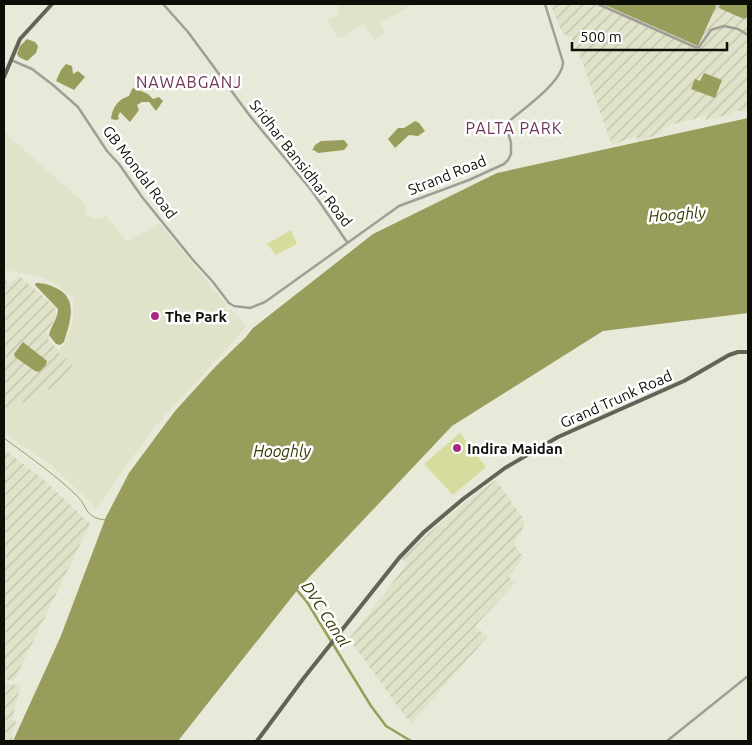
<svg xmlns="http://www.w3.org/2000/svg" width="752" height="745" viewBox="0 0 752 745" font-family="Ubuntu,sans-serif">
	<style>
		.built { fill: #e0e2c9 }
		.industrial { fill: url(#industrial-furrows) }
		.pitch { fill: #d7dc9e }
		.water { fill: #999d5c }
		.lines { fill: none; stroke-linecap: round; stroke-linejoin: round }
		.stream { stroke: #999d5c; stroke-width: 1 }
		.canal { stroke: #999d5c; stroke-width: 2.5 }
		.tertiary { stroke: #9f9f98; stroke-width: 2.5 }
		.primary { stroke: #626457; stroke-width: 4 }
		.poi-dot { fill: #a72c7f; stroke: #fff; stroke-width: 2 }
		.labels { text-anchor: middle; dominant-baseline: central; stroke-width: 5; stroke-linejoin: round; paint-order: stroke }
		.street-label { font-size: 15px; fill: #0e0e09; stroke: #fff }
		.poi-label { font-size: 15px; font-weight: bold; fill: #0e0e09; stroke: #fff; text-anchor: start }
		.neighbourhood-label { font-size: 16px; letter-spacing: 1px; fill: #6f3258; stroke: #fff }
		.water-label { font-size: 16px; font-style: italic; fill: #393b06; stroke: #fff }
	</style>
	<defs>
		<pattern id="industrial-furrows" width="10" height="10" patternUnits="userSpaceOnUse" patternTransform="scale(1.25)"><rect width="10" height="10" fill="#e0e2c9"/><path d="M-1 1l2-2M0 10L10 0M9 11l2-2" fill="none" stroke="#bfc1ab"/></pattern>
	</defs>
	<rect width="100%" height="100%" fill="#e8ead9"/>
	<path class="built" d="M338,4h76l-34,19 6,10 -11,7 -11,-16 -26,15 -10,-19 12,-6 -3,-4z
		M4,132l81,72v10l8,5 10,-1 1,-4 24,28 31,-19 67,81 -1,5 6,1 16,16 -94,103 -57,79 -48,-46 -29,-18 -15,-13v-13l11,-13 6,-3 5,3 15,-19 11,7 21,-27 -15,-14 7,-9 8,-22v-23l-16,-13 -18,-9 -35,-6z"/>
	<path class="industrial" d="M550,4h198v107h-15l-1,3 -26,6v-4l-29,7 -15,5 1,4 -25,10 -2,-6 -24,9 -32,-89 -9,-19 -8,-3z
		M18,275l37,32 2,9 -10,15 2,10 10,10 -1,1 15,13 -20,27 -12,-6 -14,18 -2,1 -4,-3 -6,3 -11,13v-139l6,5z
		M4,449l41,32 45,43 -76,157 -10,-1z
		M496,480l29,41 -4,12 -6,7v6l9,12 -15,19 6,6 -40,43 12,11 -76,87 -62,-85 58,-75 -5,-5 27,-26 46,-39z
		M4,684l17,1 -8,29v5l4,4 -4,7 -1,11h-8z"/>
	<path class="pitch" d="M291,230l6,14 -21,11 -9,-11z
		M460,433l26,34 -33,28 -29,-31z"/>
	<path class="water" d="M603,4h114l-19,42z
		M720,4h28v13l-4,2 -25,-11z
		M27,39l8,3 3,4 -2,7 -9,8 -8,-4 -2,-3 3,-8z
		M66,64l6,2 1,8 5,-3 7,6 -11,13 -18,-9 5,-11z
		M704,73l18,7 -7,18 -24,-9 4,-10 5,2z
		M134,88l14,6 5,5 6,-2 4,4 -7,10 -7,-9h-7l-5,3 2,5 -9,12 -10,-10 -2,4 1,3 -3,1 -5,-1c1,-11 7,-20 18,-23l3,-7z
		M748,118v195l-145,18 -151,95 -153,162 -121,153h-165l47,-103 46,-121 23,-44 46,-62 41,-45 29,-28 8,-10 120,-94 124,-61z
		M415,121l4,2 6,8 -7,5 -9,-1 -14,13 -7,-9 10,-11h6z
		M344,140l4,5 -4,5 -26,3 -4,-3 -2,1 3,-6 6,-4z
		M36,283c9,0 14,2 22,6 21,11 11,36 6,53l-4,3 -4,-1 -7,-9c2,-10 9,-16 9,-26l-23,-24z
		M23,342l24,19 -1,4 -7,7 -4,-1 -20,-14 -1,-3z"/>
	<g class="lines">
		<path class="stream" d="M4,438c24,18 49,35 71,56 14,12 8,24 31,26"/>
		<path class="canal" d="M296,589l11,13 64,104 15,20 25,15"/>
		<path class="tertiary" d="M163,4l25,28 62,84 62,75 35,51
			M598,4l97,43h4l12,-17 6,-2 7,-2 14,3 10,6
			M11,60l21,9 21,16 25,22 29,44 12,13 23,33 51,63 20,22 16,21 5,3 16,2 15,-6 134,-96 70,-26 35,-16 4,-4 3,-6v-11l-5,-18 2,-3c15,-13 55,-40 55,-60l-18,-58
			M667,741l81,-65"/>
		<path class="primary" d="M4,77l16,-38 32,-35
			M257,741l46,-62 96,-121 25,-26 39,-33 42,-31 53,-31 126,-56 45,-26 9,-3h10"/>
	</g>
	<g class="poi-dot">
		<circle cx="155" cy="316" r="5"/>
		<circle cx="457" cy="448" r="5"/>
	</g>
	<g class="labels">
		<g class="street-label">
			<text transform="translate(301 163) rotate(52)">Sridhar Bansidhar Road</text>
			<text transform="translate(140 172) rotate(53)">GB Mondal Road</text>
			<text transform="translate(447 175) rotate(-22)">Strand Road</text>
			<text transform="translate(616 399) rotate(-24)">Grand Trunk Road</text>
		</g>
		<g class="poi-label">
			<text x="165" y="316">The Park</text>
			<text x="467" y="448">Indira Maidan</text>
		</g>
		<g class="neighbourhood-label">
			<text x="189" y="82">NAWABGANJ</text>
			<text x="514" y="128">PALTA PARK</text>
		</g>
		<g class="water-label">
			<text transform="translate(677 214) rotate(-4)">Hooghly</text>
			<text x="282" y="451">Hooghly</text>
			<text transform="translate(326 614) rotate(57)">DVC Canal</text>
		</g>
	</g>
	<rect width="752" height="745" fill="none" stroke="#0e0e09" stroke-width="10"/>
	<path d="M572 42v8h155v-8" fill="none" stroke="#0e0e09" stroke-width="2.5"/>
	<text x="580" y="42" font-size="15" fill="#0e0e09" stroke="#ffffff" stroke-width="4" paint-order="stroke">500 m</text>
</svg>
